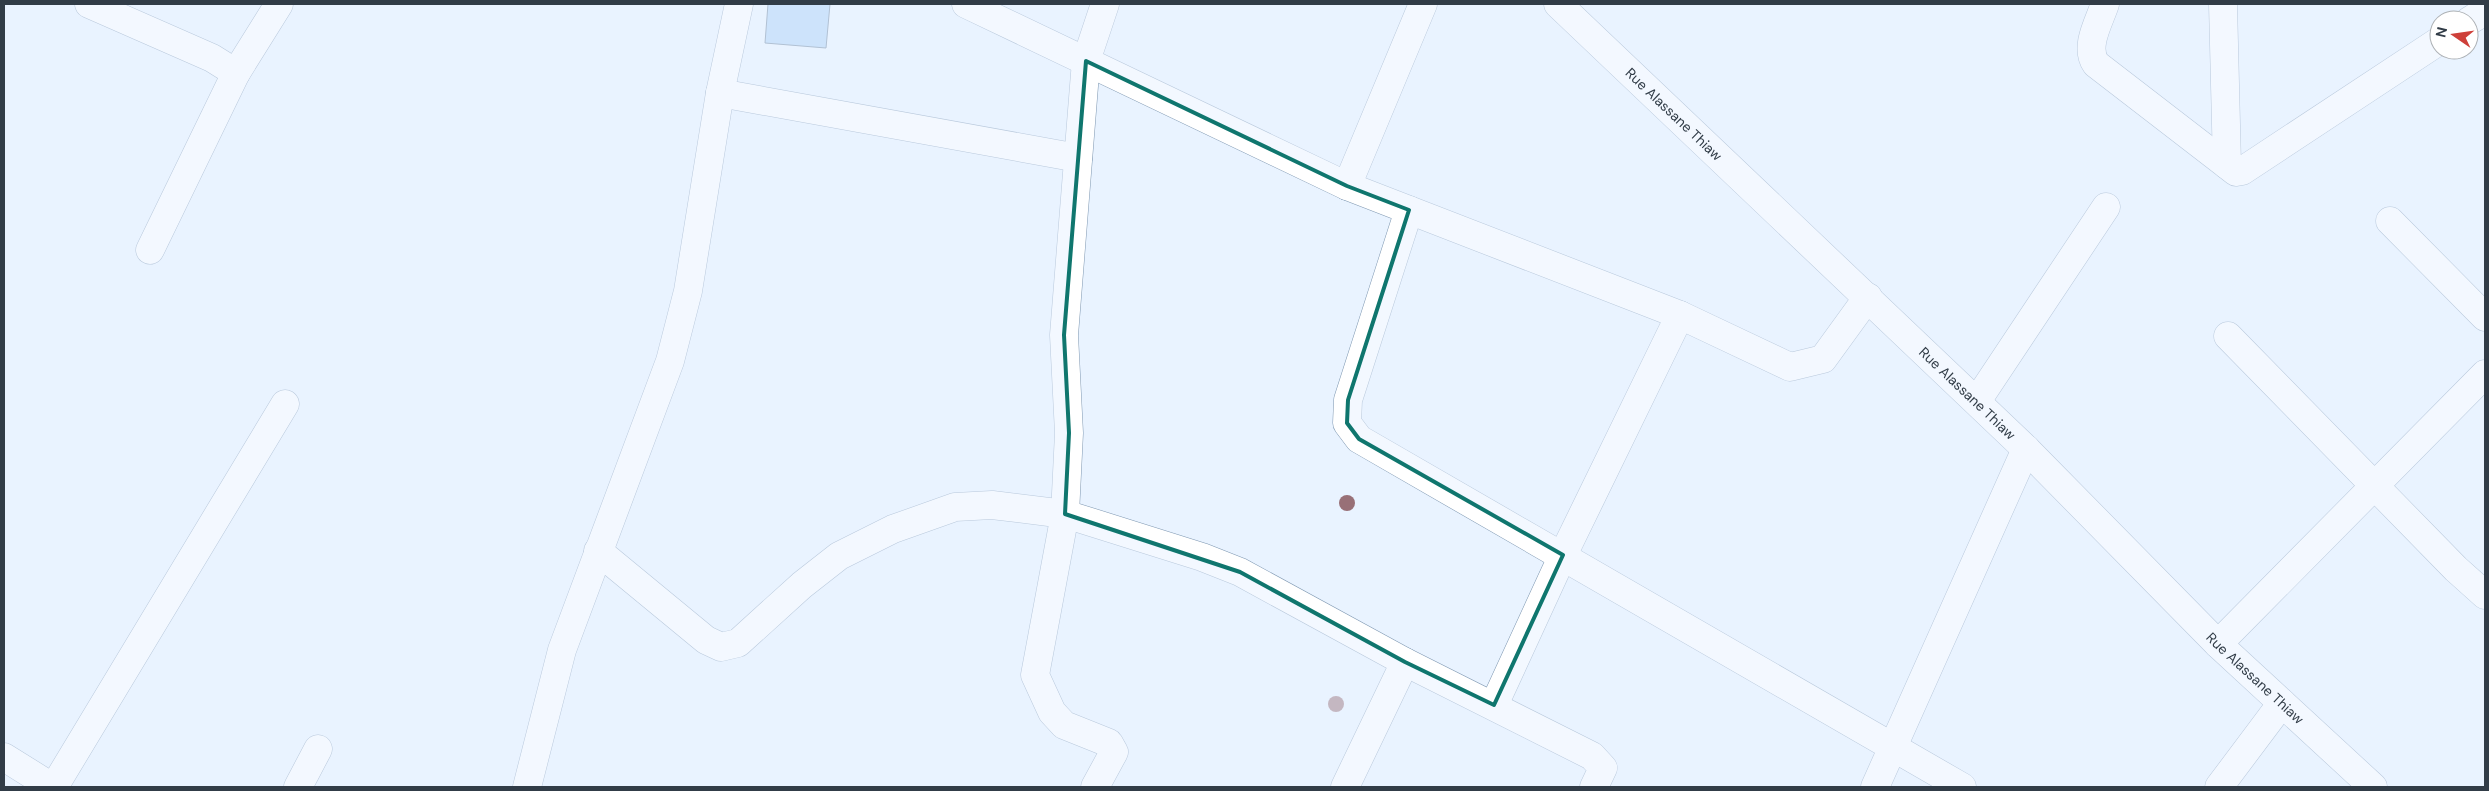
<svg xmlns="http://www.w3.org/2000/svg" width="2489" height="791" viewBox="0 0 2489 791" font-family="'DM Sans',sans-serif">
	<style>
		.building { fill: #acd1f7; stroke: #6d869f }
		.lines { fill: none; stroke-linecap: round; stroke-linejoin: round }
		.minor-casing { stroke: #7f98b2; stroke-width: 29 }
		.minor { stroke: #fff; stroke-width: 28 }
		.tree { fill: #987077 }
		.marked { fill: none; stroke: #0f766e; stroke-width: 4; stroke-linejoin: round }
		.labels { text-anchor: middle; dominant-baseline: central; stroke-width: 4; stroke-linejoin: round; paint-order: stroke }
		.street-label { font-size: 14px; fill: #313c47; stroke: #fff }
	</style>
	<rect width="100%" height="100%" fill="#e9f3ff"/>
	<path class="building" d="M768,4h62l-4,44 -61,-5z"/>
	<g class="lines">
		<g class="minor-casing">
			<g id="minor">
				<path d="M89,4l123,54 24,15"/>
				<path d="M966,4l381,182 333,129 110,52 33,-8 45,-62"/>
				<path id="s1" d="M1558,4l468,445 192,195 155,143"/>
				<path d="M2105,4c-6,18 -21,43 -9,60l131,101"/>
				<path d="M2223,4l4,161 9,7 6,-1 197,-130"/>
				<path d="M2469,21l16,-10"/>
				<path d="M720,93l358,65"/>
				<path d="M1347,186l76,-182"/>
				<path d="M1409,210l-61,190 -1,23 12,16 603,348"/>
				<path d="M2390,221l95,96"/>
				<path d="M150,250l86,-177 43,-69"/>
				<path d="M2228,336l228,233 29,26"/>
				<path d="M1977,401l129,-194"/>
				<path d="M598,551l108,89 15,7 17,-4 64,-58 37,-29 54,-27 62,-22 37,-2 73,9 137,43 38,15 165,90 187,94 11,12 -9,19"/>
				<path d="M2218,644l267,-270"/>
				<path d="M1494,705l69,-150 117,-240"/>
				<path d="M4,757l48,30"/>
				<path d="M54,787l231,-383"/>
				<path d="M298,787l20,-38"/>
				<path d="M527,787l35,-137 108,-289 18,-70 32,-198 19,-89"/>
				<path d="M1095,787l19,-35 -5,-9 -45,-18 -12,-13 -17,-37 30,-161 4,-81 -5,-98 22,-274 19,-57"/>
				<path d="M1345,787l60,-125"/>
				<path d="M1875,787l151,-338"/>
				<path d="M2219,787l63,-84"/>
			</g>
		</g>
		<use href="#minor" class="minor"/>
	</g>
	<g class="tree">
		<circle cx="1347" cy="503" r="8"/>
		<circle cx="1336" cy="704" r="8"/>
	</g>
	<path d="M0 0H2489V791H0ZM1086,61l261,125 62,24 -61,190 -1,23 12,16 204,116 -69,150 -89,-43 -165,-90 -175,-58 4,-81 -5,-98z" fill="#e9f3ff" fill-opacity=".55" fill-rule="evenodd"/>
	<path class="marked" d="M1086,61l261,125 62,24 -61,190 -1,23 12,16 204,116 -69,150 -89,-43 -165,-90 -175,-58 4,-81 -5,-98z"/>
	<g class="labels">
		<g class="street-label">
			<text stroke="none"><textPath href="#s1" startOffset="160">Rue Alassane Thiaw</textPath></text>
			<text stroke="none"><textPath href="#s1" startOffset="565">Rue Alassane Thiaw</textPath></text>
			<text stroke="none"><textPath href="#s1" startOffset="970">Rue Alassane Thiaw</textPath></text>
		</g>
	</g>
	<rect width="2489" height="791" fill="none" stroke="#313c47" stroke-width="10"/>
	<g transform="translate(2454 35) rotate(283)"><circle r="24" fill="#ffffff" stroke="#adb1b5"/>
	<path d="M0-4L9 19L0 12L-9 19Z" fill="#ce403a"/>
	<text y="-8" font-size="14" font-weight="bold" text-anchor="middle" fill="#313c47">N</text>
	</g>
</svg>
